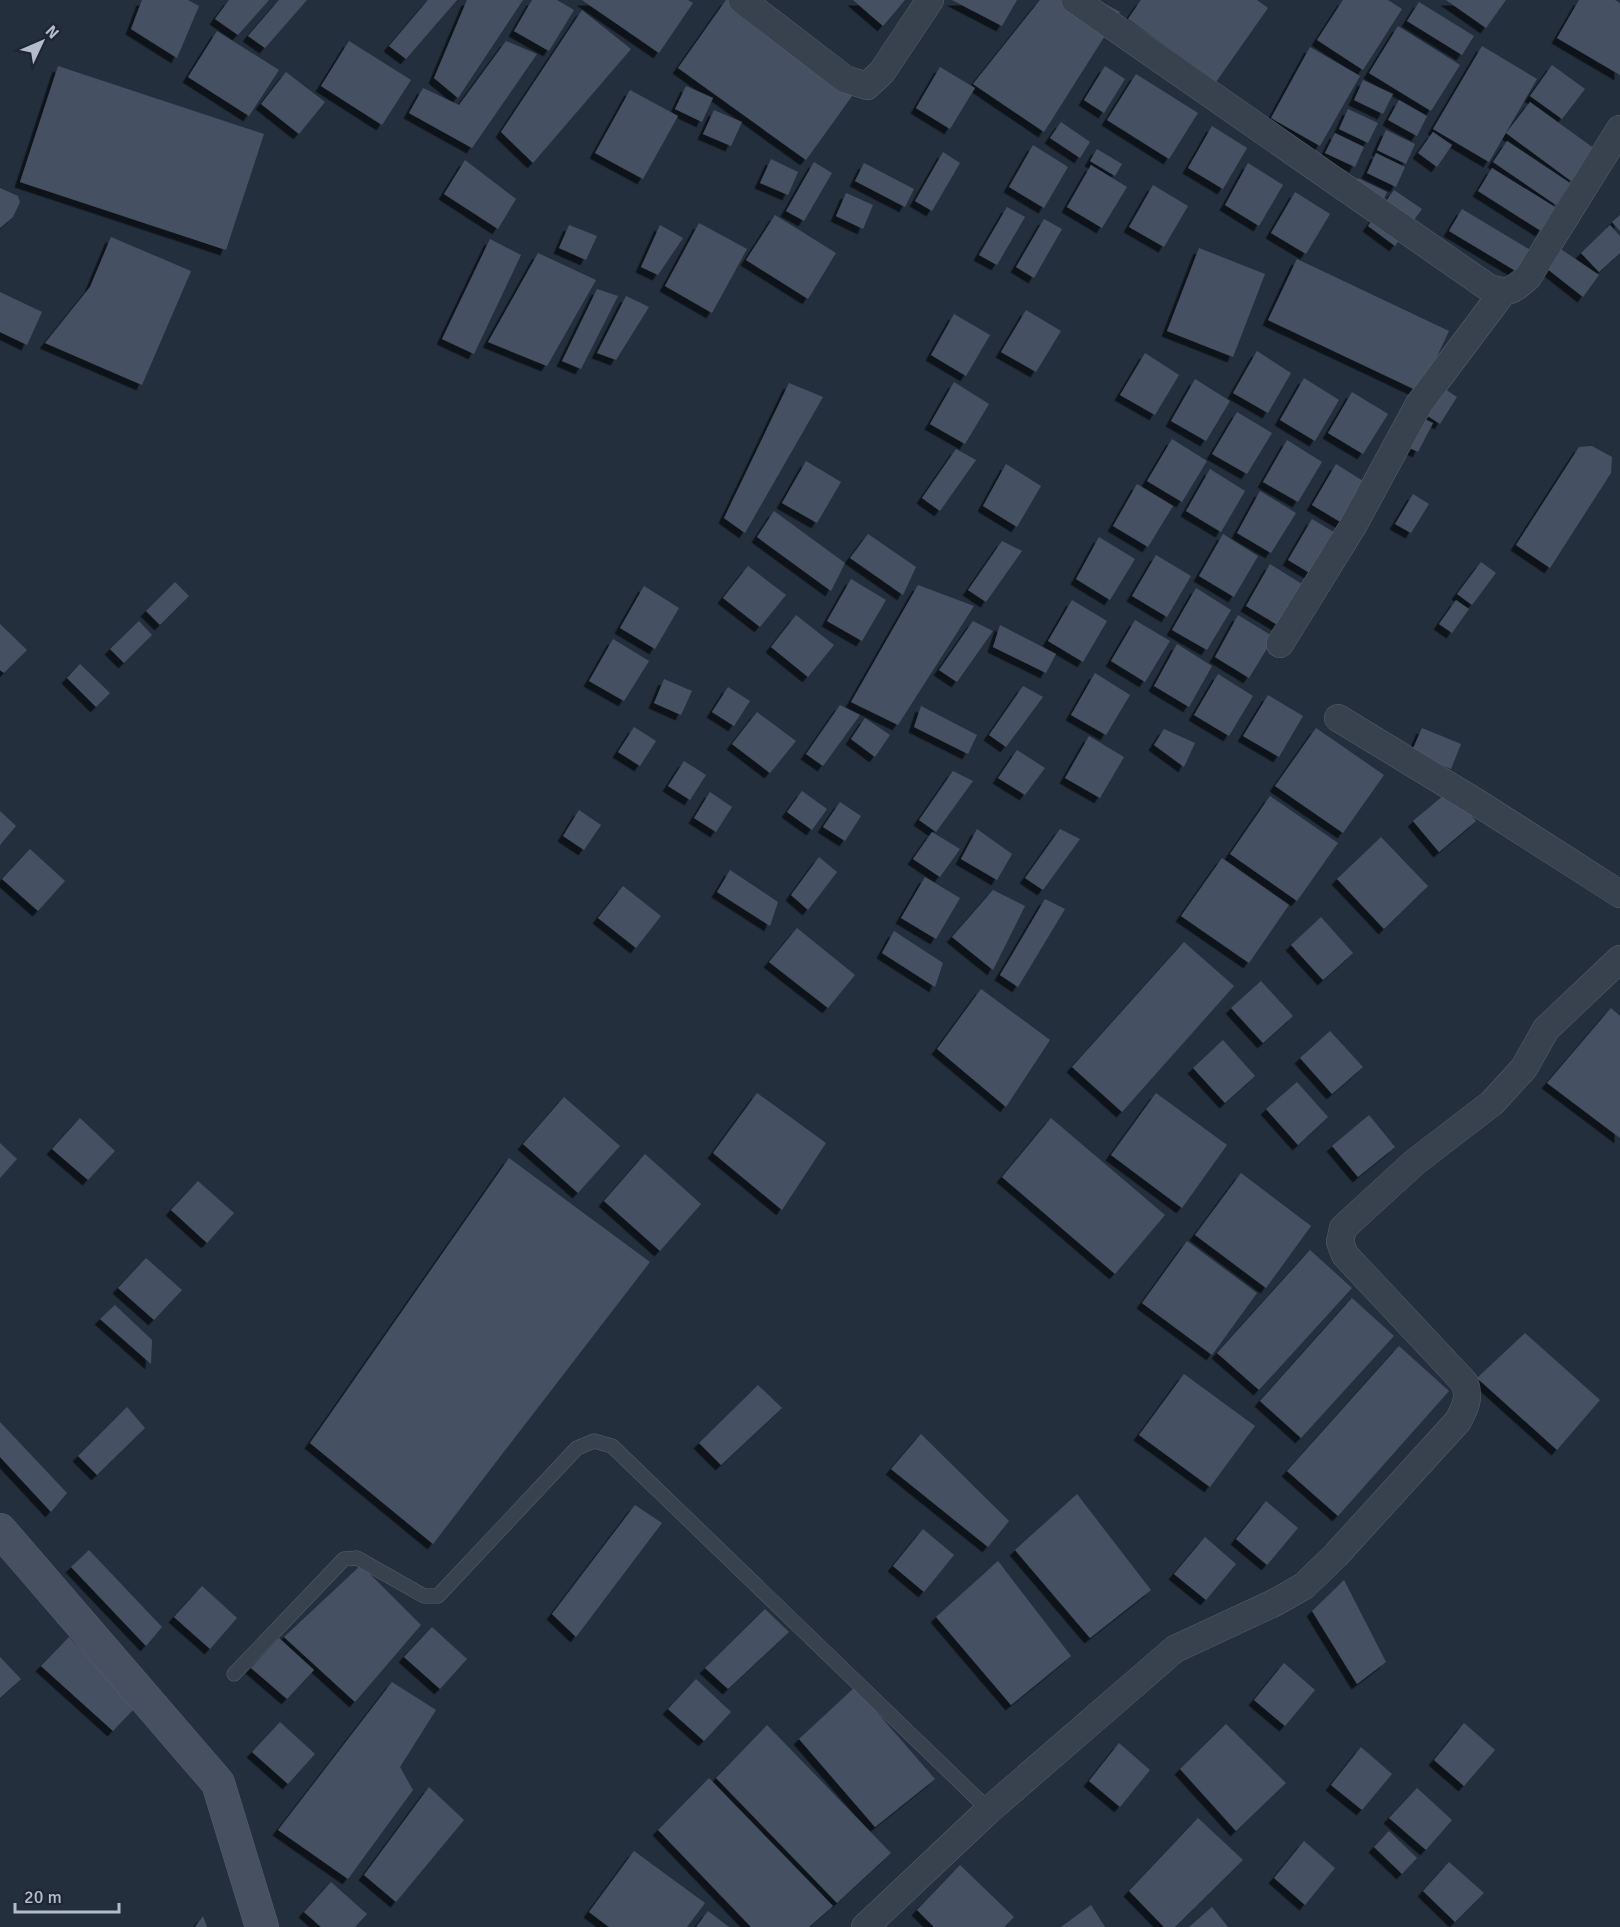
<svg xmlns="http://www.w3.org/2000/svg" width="1620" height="1927" viewBox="0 0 1620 1927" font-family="Signika,sans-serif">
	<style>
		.building { fill: #455162; filter: url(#shadow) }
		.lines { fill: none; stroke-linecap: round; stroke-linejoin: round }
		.lane-casing { stroke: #565f6c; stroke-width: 15 }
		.street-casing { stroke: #565f6c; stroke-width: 28 }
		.secondary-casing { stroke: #565f6c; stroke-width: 34 }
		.lane { stroke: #38414e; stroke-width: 14 }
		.street { stroke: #38414e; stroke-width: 27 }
		.secondary { stroke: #465061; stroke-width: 33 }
	</style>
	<defs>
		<filter id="shadow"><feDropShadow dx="-5.5" dy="5.5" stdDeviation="0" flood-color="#0009"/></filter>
	</defs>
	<rect width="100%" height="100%" fill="#242f3e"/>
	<path class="building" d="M142,0h46l11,6 -22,52 -46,-29z
		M229,0h40l-31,35 -23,-16z
		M279,0h28l-42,48 -17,-12z
		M428,0h29l-51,59 -17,-13z
		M467,0h56l-65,98 -24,-20z
		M532,0h25l17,10 -25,41 -35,-20z
		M582,0h106l5,3 -34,50z
		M726,0h24l113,81 -57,79 -128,-92z
		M853,0h52l-22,26z
		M952,0h65l-15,26z
		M1040,0h58l22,12 -76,120 -71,-48z
		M1141,0h116l11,8 -52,74 -88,-63z
		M1343,0h45l14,9 -39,61 -46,-30z
		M1446,0h60l-20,28z
		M1579,0h36l5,3v72l-63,-37z
		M1419,2l55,34 -12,19 -55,-34z
		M582,10l49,39 -98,114 -32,-31z
		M1398,26l62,39 -29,46 -62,-38z
		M217,31l62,39 -30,46 -61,-39z
		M349,41l62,39 -29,45 -61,-39z
		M506,41l31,13 -65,94 -63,-35 14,-25 36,17z
		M1482,46l55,33 -48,83 -56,-33z
		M1310,47l50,29 -40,70 -49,-28z
		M1552,65l33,24 -23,30 -32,-23z
		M58,66l206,68 -38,116 -206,-68z
		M1105,66l20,13 -21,34 -20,-13z
		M940,67l35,21 -25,41 -34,-21z
		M286,72l39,30 -26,32 -38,-30z
		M1136,74l62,39 -29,46 -62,-39z
		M1363,80l30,14 -10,20 -29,-14z
		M686,86l27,12 -11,24 -27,-13z
		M630,90l48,26 -35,63 -48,-26z
		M1399,100l28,16 -10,20 -29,-16z
		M1530,102l65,47 -24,32 -65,-48z
		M1348,109l30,14 -10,20 -29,-14z
		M714,110l28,12 -11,24 -28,-12z
		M1061,122l29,20 -10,16 -30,-20z
		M1212,126l35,22 -24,41 -35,-21z
		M1386,130l29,14 -9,20 -29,-14z
		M1433,132l19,13 -15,22 -19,-14z
		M1335,133l29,14 -9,20 -30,-14z
		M1507,141l63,42 -14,22 -63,-43z
		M1033,145l35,22 -24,41 -35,-21z
		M1097,149l25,15 -7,12 -25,-15z
		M943,152l17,11 -28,48 -17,-10z
		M1376,153l29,14 -9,20 -29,-14z
		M771,159l27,13 -10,23 -28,-12z
		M465,160l51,39 -18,30 -54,-35z
		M814,162l18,11 -28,48 -18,-10z
		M864,163l50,26 -9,18 -50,-26z
		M1248,163l35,22 -24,41 -34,-21z
		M1091,165l36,22 -25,41 -35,-21z
		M1492,168l63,39 -14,24 -63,-40z
		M1358,178l29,14 -9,20 -30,-14z
		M1153,185l35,21 -24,41 -35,-20z
		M0,188l18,8 2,6 -7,15 -13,11z
		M1394,190l28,19 -27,37 -27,-20z
		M1295,192l35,22 -24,40 -35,-21z
		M846,193l27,12 -10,24 -27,-13z
		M1007,207l18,10 -28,48 -18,-10z
		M1462,209l70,42 -13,22 -70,-42z
		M775,215l61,38 -28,46 -62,-39z
		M1620,215v16l-8,-9z
		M1044,219l18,10 -28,49 -18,-11z
		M699,223l48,26 -35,64 -47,-27z
		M569,225l28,11 -11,24 -27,-12z
		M660,225l23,13 -25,37 -17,-8z
		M1610,225l10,11v17l-21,19 -18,-19z
		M111,237l80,34 -49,114 -97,-42 45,-56z
		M490,239l31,16 -47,99 -32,-15z
		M1552,243l47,32 -16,22 -42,-33z
		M1199,248l66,26 -32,83 -66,-26z
		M538,253l58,27 -49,86 -59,-24z
		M1297,259l152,72 -29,61 -152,-72z
		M597,289l21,7 -37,73 -19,-8z
		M0,292l42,20 -15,33 -27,-13z
		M626,296l23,11 -33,53 -19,-7z
		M1026,310l35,21 -25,41 -35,-20z
		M954,314l36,21 -24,41 -35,-21z
		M1257,351l34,22 -23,40 -35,-20z
		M1145,353l34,22 -24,40 -35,-20z
		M1304,378l35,22 -24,41 -35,-21z
		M1195,379l35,22 -24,40 -35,-20z
		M954,382l35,22 -24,40 -35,-20z
		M789,383l34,14 -78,136 -21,-15z
		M1437,384l20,13 -17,27 -20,-13z
		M1352,392l36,22 -25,40 -35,-21z
		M1237,412l35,21 -25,41 -35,-20z
		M1418,416l15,7 -15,29 -15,-7z
		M1172,439l35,22 -25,41 -35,-21z
		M1287,440l35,22 -24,40 -35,-20z
		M1592,446l20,11 -1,16 -61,95 -34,-23 63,-98z
		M956,449l20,11 -36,51 -18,-13z
		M806,461l35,21 -24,41 -35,-20z
		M1006,464l35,22 -24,41 -34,-21z
		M1336,464l35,22 -24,40 -35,-21z
		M1210,469l35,22 -24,41 -35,-21z
		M1137,484l36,22 -25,41 -35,-21z
		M1260,491l36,22 -25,40 -34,-20z
		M1413,494l16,10 -18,29 -16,-9z
		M774,511l71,52 -14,28 -74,-54z
		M1312,519l35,21 -24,41 -35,-21z
		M868,534l48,33 -13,28 -53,-37z
		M1223,534l35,22 -24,41 -35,-21z
		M1099,537l36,22 -25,41 -34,-21z
		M1002,541l20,10 -36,51 -18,-12z
		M1156,555l35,21 -24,41 -35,-21z
		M1481,562l15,11 -24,32 -15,-11z
		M1270,564l35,22 -24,41 -35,-21z
		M748,566l38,29 -26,32 -37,-29z
		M851,579l35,21 -24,41 -35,-20z
		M175,582l14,14 -29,29 -14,-14z
		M918,585l56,21 -76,119 -47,-23z
		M644,586l35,22 -24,41 -35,-21z
		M1196,588l35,22 -24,40 -35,-20z
		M1072,600l35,21 -24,41 -35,-21z
		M1456,600l13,9 -17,24 -13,-9z
		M796,615l38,30 -26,32 -37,-30z
		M1238,615l36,22 -25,41 -34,-21z
		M1135,620l35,21 -25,41 -34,-21z
		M139,621l13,14 -28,28 -14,-14z
		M973,621l20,10 -36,51 -18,-12z
		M0,624l27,26 -23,23 -4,-3z
		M1000,625l56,29 -10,19 -53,-26z
		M613,639l36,22 -25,40 -35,-20z
		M1177,644l35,22 -23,41 -35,-21z
		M80,664l30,29 -14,14 -29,-29z
		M1095,673l35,22 -24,40 -35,-20z
		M1218,674l35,22 -24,40 -35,-21z
		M664,679l28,12 -11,24 -27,-12z
		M1023,686l20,11 -37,50 -17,-12z
		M728,687l22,14 -16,25 -22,-14z
		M1268,695l35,21 -24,41 -36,-21z
		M840,705l20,10 -37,51 -17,-12z
		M921,706l56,29 -9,19 -54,-27z
		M757,712l39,29 -26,32 -38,-29z
		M865,718l25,17 -15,22 -24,-18z
		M634,727l22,14 -16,25 -22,-14z
		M1316,728l68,47 -41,58 -68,-47z
		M1422,728l39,16 -10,25 -40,-16z
		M1164,729l31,14 -11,24 -30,-22z
		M1089,736l35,21 -24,41 -35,-20z
		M1017,750l28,18 -20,27 -27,-17z
		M684,761l22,14 -16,25 -22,-14z
		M953,771l20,10 -37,51 -17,-12z
		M1450,790l26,31 -37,31 -26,-31z
		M802,791l25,18 -15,21 -25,-18z
		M710,792l22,15 -16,25 -22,-14z
		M1270,796l68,47 -41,58 -67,-47z
		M840,802l21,14 -16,25 -22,-14z
		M579,810l22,15 -17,25 -21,-14z
		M0,811l16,15 -16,19z
		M977,829l35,25 -15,26 -36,-21z
		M1060,829l20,10 -37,51 -18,-12z
		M932,832l28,17 -20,28 -27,-18z
		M1381,837l47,49 -44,43 -47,-50z
		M30,849l35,32 -27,30 -36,-32z
		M819,857l18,15 -29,38 -17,-15z
		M1222,858l67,47 -40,58 -68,-47z
		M730,870l48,32 -8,24 -53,-34z
		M925,877l35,21 -24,41 -35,-21z
		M623,886l38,30 -25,32 -38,-30z
		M993,890l32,16 -32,64 -41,-33z
		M1045,899l20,10 -47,78 -18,-12z
		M1321,917l32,36 -30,27 -32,-35z
		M797,928l58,47 -27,33 -59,-46z
		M894,931l49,32 -8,24 -53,-34z
		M1184,942l50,44 -112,126 -50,-45z
		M1261,981l32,35 -30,27 -32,-35z
		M981,989l69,51 -44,67 -69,-58z
		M1611,1008l9,8v122l-73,-55z
		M1330,1031l33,36 -31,27 -32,-36z
		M1223,1040l32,36 -30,27 -32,-35z
		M1297,1082l31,35 -30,28 -32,-36z
		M757,1093l69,50 -44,67 -69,-57z
		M1156,1093l71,52 -45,63 -71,-53z
		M564,1097l56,49 -42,47 -55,-49z
		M1369,1115l26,32 -37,30 -26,-31z
		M80,1118l35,33 -27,29 -36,-31z
		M1051,1118l114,97 -50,59 -113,-97z
		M0,1143l17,16 -17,19z
		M645,1154l56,50 -41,47 -56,-50z
		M509,1158l141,104 -217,282 -123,-101z
		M1241,1173l70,53 -45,62 -71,-53z
		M198,1181l36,32 -27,30 -36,-33z
		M1187,1241l70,52 -45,62 -70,-52z
		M1310,1250l42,38 -93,102 -42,-37z
		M146,1258l36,32 -28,30 -36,-32z
		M1352,1298l42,38 -93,102 -41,-37z
		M115,1305l37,35 -1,24 -51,-45z
		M1525,1333l75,67 -43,50 -80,-72z
		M1399,1346l50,45 -111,125 -51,-45z
		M1184,1374l71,52 -45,61 -71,-52z
		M758,1385l24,23 -61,57 -22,-22z
		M127,1407l18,21 -48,47 -19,-19z
		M0,1422l67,71 -16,19 -51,-55z
		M921,1434l88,87 -21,26 -97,-78z
		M1077,1494l74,96 -61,48 -75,-88z
		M1266,1501l32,27 -31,37 -31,-26z
		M635,1505l27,18 -86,114 -24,-23z
		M923,1529l31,26 -30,37 -31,-26z
		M1205,1537l31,27 -30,36 -32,-26z
		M89,1550l73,77 -16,19 -75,-79z
		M998,1561l73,95 -60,49 -75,-88z
		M361,1565l60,60 -66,77 -71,-65z
		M1344,1580l42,82 -29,22 -45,-73z
		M202,1586l35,32 -27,31 -36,-32z
		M765,1609l24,23 -61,57 -23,-21z
		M432,1627l35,32 -27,30 -36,-32z
		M69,1637l66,71 -22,23 -72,-65z
		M279,1638l35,32 -27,29 -36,-31z
		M0,1657l21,22 -21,19z
		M1284,1663l31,27 -30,36 -31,-26z
		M696,1679l35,33 -27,29 -36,-32z
		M392,1682l44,28 -36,57 13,23 -65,89 -70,-49z
		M855,1687l80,92 -60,48 -76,-88z
		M280,1722l35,32 -27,30 -36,-32z
		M1464,1723l31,27 -31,36 -30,-26z
		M1226,1724l60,59 -50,48 -56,-62z
		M767,1725l124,128 -54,50 -121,-125z
		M1119,1743l31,27 -30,37 -31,-26z
		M1361,1747l31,27 -30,36 -31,-25z
		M709,1778l124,128 -24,21h-58l-93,-97z
		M429,1787l35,33 -68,82 -32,-27z
		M1417,1788l35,32 -26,30 -37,-32z
		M1198,1818l45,42 -68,67h-11l-35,-36z
		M1389,1831l28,27 -15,16 -28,-27z
		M1304,1841l31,27 -30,37 -31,-27z
		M634,1851l71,52 -18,24h-78l-20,-15z
		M1449,1862l35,31 -29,29 -32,-31z
		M960,1865l54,52 -10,10h-70l-17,-17z
		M331,1882l36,32 -12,13h-34l-17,-15z
		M1091,1905l14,22h-44z
		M1212,1907l16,20h-39z
		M708,1911l21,16h-33z
		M203,1916l4,11h-12z"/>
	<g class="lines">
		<g class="lane-casing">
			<path id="lane" d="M234,1674l110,-115 13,-1 67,38h14l139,-148 17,-7 18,5 377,364"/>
		</g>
		<g class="street-casing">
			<path id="street" d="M742,0l103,79 22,7 15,-14 48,-72
				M1075,0l414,288c20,6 23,3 39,-11l92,-148
				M1280,644l73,-118 66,-122 84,-112
				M1338,718l138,84 144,92
				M865,1927l124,-117 186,-161 99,-46 30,-17 32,-31 122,-134c7,-13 12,-22 7,-38l-120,-128 -5,-13 3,-14 72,-66 77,-59 32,-35 22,-39 74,-70"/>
		</g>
		<g class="secondary-casing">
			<path id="secondary" d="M0,1530l218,253 44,144"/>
		</g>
		<use href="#lane" class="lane"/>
		<use href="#street" class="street"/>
		<use href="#secondary" class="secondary"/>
	</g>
	<g transform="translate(42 42) rotate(46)" stroke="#1d2633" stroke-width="4.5" paint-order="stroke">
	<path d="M0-4.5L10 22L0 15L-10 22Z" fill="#b4bcc9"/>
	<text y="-9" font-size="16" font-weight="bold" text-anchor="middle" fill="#b4bcc9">N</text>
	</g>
	<path d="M15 1903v9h104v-9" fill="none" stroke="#b4bcc9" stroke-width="3"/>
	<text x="24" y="1903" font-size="18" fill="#b4bcc9" stroke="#1d2633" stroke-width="4.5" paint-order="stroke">20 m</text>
</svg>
